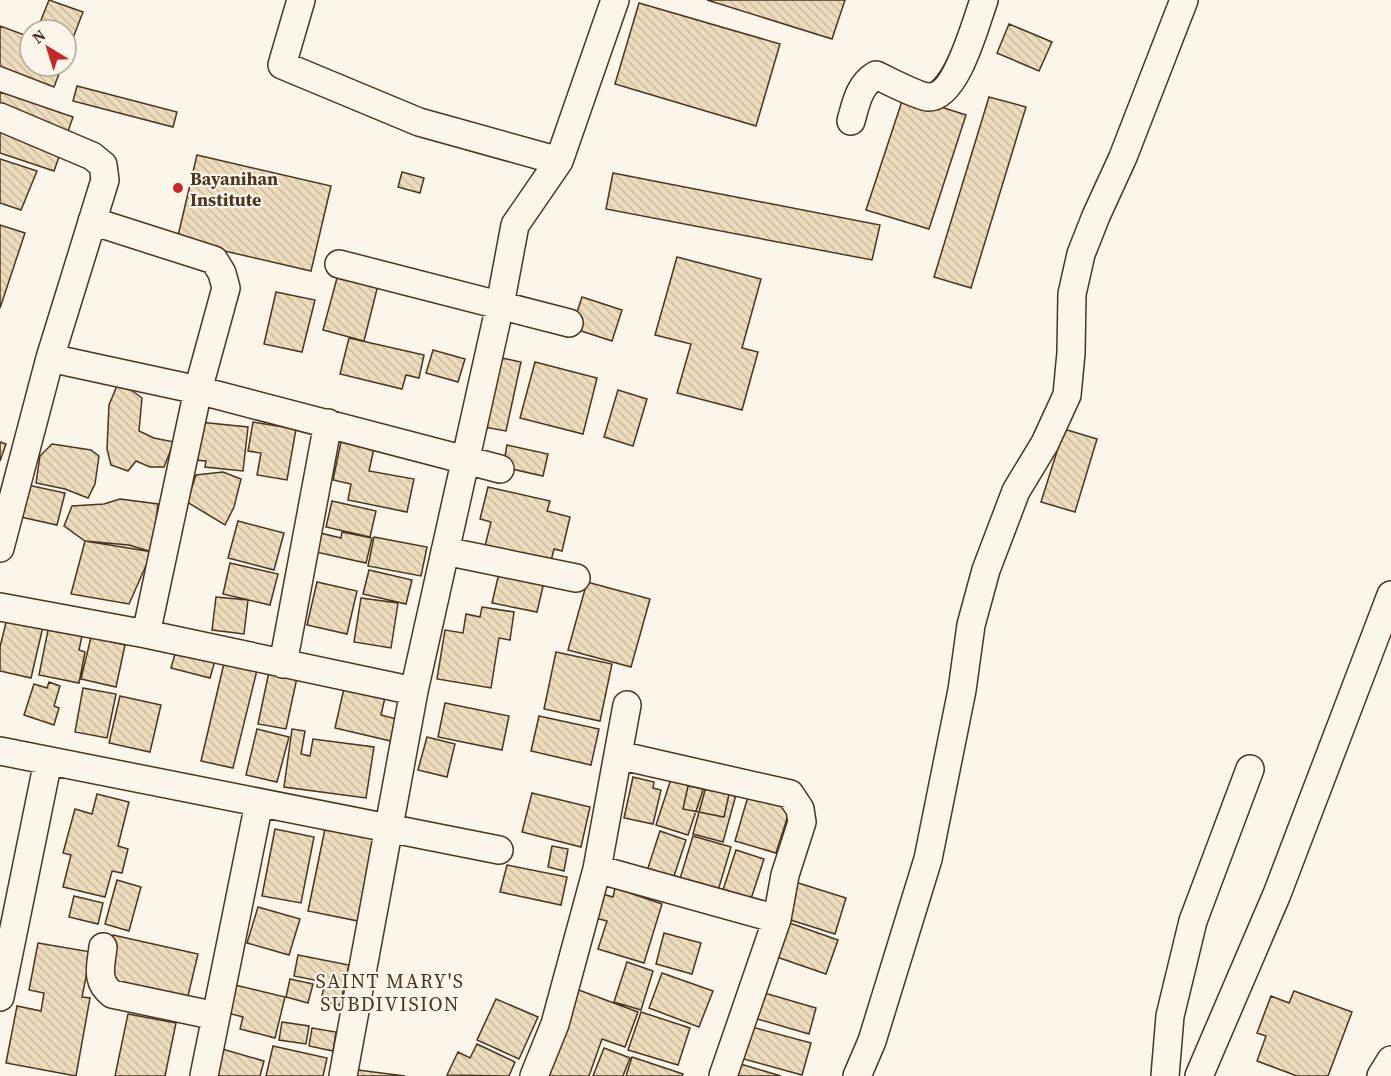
<svg xmlns="http://www.w3.org/2000/svg" width="1391" height="1076" viewBox="0 0 1391 1076" font-family="'Source Serif 4',serif">
	<style>
		.building { fill: url(#building-back-hatch); stroke: #4a3520; stroke-width: 1.5 }
		.lines { fill: none; stroke-linecap: round; stroke-linejoin: round }
		.minor-casing { stroke: #4a3520; stroke-width: 30 }
		.minor { stroke: #fbf6e9; stroke-width: 27 }
		.poi-dot { fill: #c62828; stroke: #fbf6e9; stroke-width: 2 }
		.labels { text-anchor: middle; dominant-baseline: central; stroke-width: 4.5; stroke-linejoin: round; paint-order: stroke }
		.poi-label { font-size: 18px; font-weight: bold; fill: #4a3520; stroke: #fbf6e9; text-anchor: start }
		.neighbourhood-label { font-size: 20px; letter-spacing: 1.5px; fill: #4a3520; stroke: #fbf6e9 }
	</style>
	<defs>
		<pattern id="building-back-hatch" width="6" height="6" patternUnits="userSpaceOnUse" patternTransform="scale(1.5)"><rect width="6" height="6" fill="#ecdcbc"/><path d="M-1 5l2 2M0 0l6 6M5-1l2 2" fill="none" stroke="#ccbda1"/></pattern>
	</defs>
	<rect width="100%" height="100%" fill="#fbf6e9"/>
	<path class="building" d="M49,0l34,12 -10,26 -7,-3v-5h-14l-13,-5z
		M707,0h138l-13,39z
		M639,3l141,41 -24,82 -141,-42z
		M1009,24l43,18 -13,29 -42,-18z
		M0,26l30,11v29h32l-8,21 -54,-21z
		M77,86l100,26 -4,15 -100,-26z
		M0,92l73,25 -19,54 -54,-18z
		M904,95l62,20 -37,114 -63,-19z
		M989,97l37,10 -55,181 -37,-11z
		M197,155l134,31 -20,85 -134,-31z
		M0,159l37,12 -16,39 -21,-7z
		M402,172l22,6 -4,15 -22,-6z
		M613,173l267,52 -8,35 -266,-51z
		M0,225l25,8 -25,75z
		M677,257l84,22 -19,69 16,4 -16,58 -65,-17 14,-49 -36,-9z
		M351,274l28,7 -15,60 -41,-11 14,-52 12,3z
		M276,292l39,8 -13,52 -38,-8z
		M582,297l40,13 -10,31 -40,-13z
		M349,338l75,17 -5,23 -13,-3 -4,14 -62,-15z
		M433,350l32,9 -7,23 -32,-9z
		M493,356l28,6 -15,69 -28,-5z
		M535,362l62,16 -14,56 -63,-16z
		M119,381l23,17 -3,33 15,7 20,4 -10,25h-14l-14,-6 -8,10 -17,-6 -4,-16 2,-44z
		M618,390l29,9 -14,47 -29,-9z
		M199,422l49,5 -5,44 -38,-4 1,-6 -12,-1z
		M253,422l43,7 -9,51 -30,-5 4,-22 -13,-2z
		M1064,429l33,10 -22,73 -34,-10z
		M0,442l6,2 -6,17z
		M341,442l33,6 -5,23 45,8 -7,33 -59,-12 3,-16 -18,-4z
		M52,444l39,6 8,6 -4,28 -7,14 -23,-9 -29,-6 4,-27z
		M507,445l41,9 -5,22 -40,-9z
		M223,472l18,7 -7,28 -9,18 -38,-23 9,-27z
		M23,484l42,9 -8,32 -41,-9z
		M488,487l62,14 -3,10 23,6 -8,34 -8,-2 -3,12 -66,-15 6,-24 -11,-3z
		M120,499l38,5 -6,48 -67,-11 -21,-15 8,-20 32,-2z
		M332,501l44,10 -6,26 -44,-10z
		M238,521l46,12 -10,37 -46,-12z
		M342,532l30,6 -6,25 -50,-11 4,-19 21,5z
		M374,537l53,10 -6,29 -53,-10z
		M85,541l44,4 23,7 -23,52 -58,-10z
		M230,563l48,11 -8,31 -47,-11z
		M369,570l43,10 -6,24 -43,-10z
		M499,573l45,9 -7,30 -45,-9z
		M317,582l40,9 -10,43 -40,-9z
		M587,582l63,17 -19,68 -63,-17z
		M216,597l32,3 -4,34 -32,-4z
		M361,598l37,5 -7,45 -37,-6z
		M482,607l32,5 -4,28 -11,-2 -8,50 -54,-9 8,-49 18,3 3,-19 14,3z
		M9,610l36,8 -14,60 -31,-7v-24z
		M48,630l34,6 -3,14 6,2 -6,31 -40,-8z
		M91,637l34,8 -9,42 -35,-8z
		M177,647l39,10 -6,21 -39,-10z
		M556,652l56,12 -12,57 -56,-12z
		M225,659l33,7 -25,102 -32,-7z
		M270,667l28,6 -12,56 -28,-5z
		M49,682l11,4 -6,20 5,2 -5,17 -30,-10 10,-31 13,4z
		M345,684l41,9 -5,22 19,5 -5,22 -60,-14z
		M83,688l33,6 -9,44 -32,-6z
		M120,696l41,9 -11,47 -41,-9z
		M445,703l64,13 -7,34 -64,-13z
		M539,716l60,13 -8,36 -60,-14z
		M257,729l32,8 -12,45 -31,-7z
		M292,729l13,2 -4,23 9,2 3,-17 61,8 -8,51 -82,-11z
		M427,737l28,7 -8,33 -29,-7z
		M672,776l32,11 -16,48 -32,-10z
		M633,777l21,5 -1,6 8,2 -8,34 -29,-6z
		M707,783l30,8 -14,51 -30,-8z
		M688,786l41,8 -5,23 -41,-8z
		M532,793l58,14 -9,40 -59,-15z
		M749,793l42,13 -15,47 -41,-12z
		M97,794l32,8 -11,44 10,3 -6,24 -10,-2 -7,26 -42,-10 8,-32 -8,-2 12,-44 17,5z
		M275,829l39,8 -13,66 -39,-7z
		M325,829l50,10 -17,82 -50,-10z
		M660,831l26,9 -13,39 -26,-8z
		M693,836l38,11 -14,47 -38,-12z
		M552,846l16,3 -4,22 -16,-4z
		M736,850l28,9 -14,43 -28,-9z
		M507,865l60,12 -6,28 -61,-13z
		M117,880l24,7 -12,44 -24,-7z
		M792,881l54,17 -11,36 -54,-17z
		M615,888l47,16 -18,59 -46,-14 9,-28 -20,-5 8,-24 18,5z
		M74,896l29,7 -5,21 -29,-7z
		M258,907l42,12 -11,36 -42,-12z
		M784,921l54,19 -12,34 -55,-19z
		M664,933l37,10 -9,31 -36,-10z
		M113,935l85,19 -11,46 -85,-19z
		M38,943l53,9 -9,45 8,1 -14,78 -70,-13 11,-57 24,5 3,-18 -15,-3z
		M298,955l51,10 -9,40 -19,-4 4,-19 -31,-6z
		M627,962l26,9 -12,39 -27,-8z
		M662,973l51,18 -14,36 -50,-19z
		M290,979l23,5 -5,19 -22,-6z
		M235,985l50,12 -10,41 -35,-9 3,-12 -15,-4z
		M576,989l62,23 -13,35 -23,-8 -13,37h-46z
		M1294,991l58,21 -24,64h-31l-40,-15 9,-25 -9,-3 14,-37 18,7z
		M761,992l55,16 -7,26 -55,-16z
		M496,999l42,18 -19,42 -42,-19z
		M641,1012l49,16 -12,37 -50,-15z
		M128,1014l48,9 -11,53h-50z
		M282,1022l27,4 -3,18 -27,-4z
		M748,1026l63,17 -9,32 -62,-17z
		M312,1028l24,4 -3,19 -24,-5z
		M477,1044l38,18 -6,14 -62,-1 11,-23 12,6z
		M273,1046l54,12 -4,18h-57z
		M604,1048l26,10 -7,18h-30z
		M222,1049l42,12 -4,15h-51z
		M632,1057l51,17 -1,2h-56z
		M737,1063l44,13h-47z
		M358,1070l47,6h-50z"/>
	<g class="lines">
		<g class="minor-casing">
			<path id="minor" d="M301,0l-19,65 137,57 140,39
				M0,117l92,39 11,9 2,15 -55,178 -50,190
				M851,121c5,-18 8,-36 25,-46 11,5 41,21 52,22 28,2 48,-75 56,-97
				M92,221l122,39 8,13 4,15 -28,102 -52,244
				M339,264l230,59
				M50,358l148,32 302,79
				M445,551l131,27
				M0,607l146,27 268,57
				M283,664l45,-241
				M0,751l499,99
				M618,755l172,39 10,15 2,13 -17,53 -8,44 -54,157
				M597,869l180,50
				M103,947c-2,19 -8,34 9,47l104,22
				M0,997l48,-236
				M204,1076l55,-273
				M343,1076l71,-385 86,-386 15,-80 44,-64 56,-161
				M534,1076l21,-52 42,-155 30,-164
				M857,1076l15,-35 56,-182 34,-169 9,-65 15,-55 30,-79 29,-48 22,-48 4,-42 1,-59 9,-40 15,-38 27,-59 61,-157
				M1165,1076l5,-60 23,-95 57,-152
				M1199,1076l78,-182 114,-299
				M1381,1076l10,-16"/>
		</g>
		<use href="#minor" class="minor"/>
	</g>
	<circle class="poi-dot" cx="178" cy="188" r="6"/>
	<g class="labels">
		<g class="poi-label">
			<text x="190" y="178">Bayanihan<tspan x="190" dy="21">Institute</tspan></text>
		</g>
		<g class="neighbourhood-label">
			<text x="390" y="981">SAINT MARY'S<tspan x="390" dy="23">SUBDIVISION</tspan></text>
		</g>
	</g>
	<g transform="translate(48 48) rotate(322)"><circle r="28" fill="#fbf6e9" stroke="#b4a999" stroke-width="1.5"/>
	<path d="M0-4.5L10 22L0 15L-10 22Z" fill="#c62828"/>
	<text y="-9" font-size="16" font-weight="bold" text-anchor="middle" fill="#4a3520">N</text>
	</g>
</svg>
